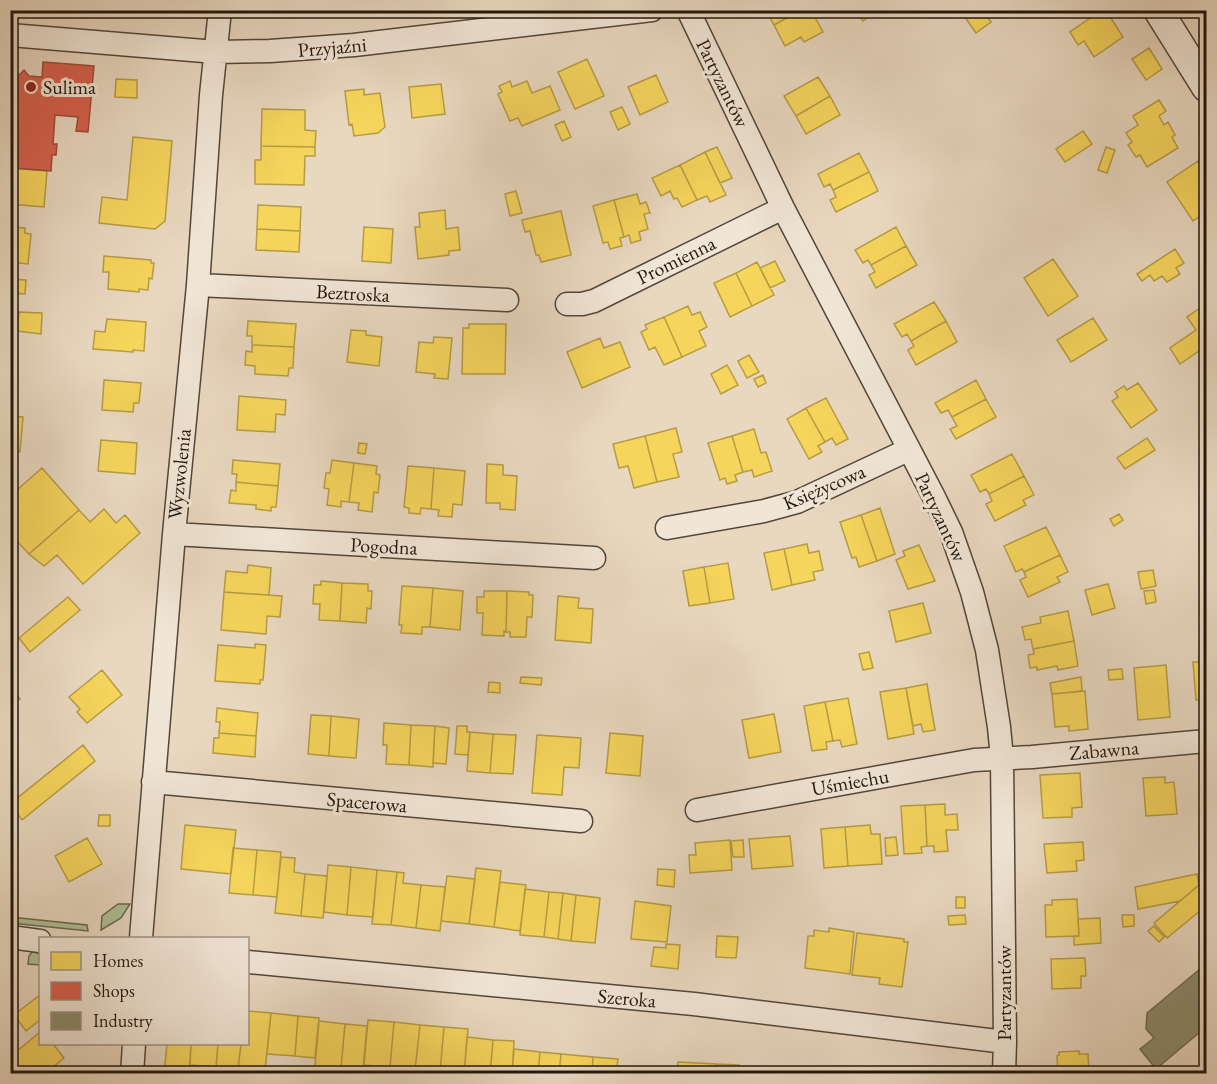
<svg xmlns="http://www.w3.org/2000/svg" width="1217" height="1084" viewBox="0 0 1217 1084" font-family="'EB Garamond',serif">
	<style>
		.green { fill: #b1c096; stroke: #696b52; stroke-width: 1.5 }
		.homes { fill: #f6d55c; stroke: #b69c44; stroke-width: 1.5 }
		.shops { fill: #d6604d; stroke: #a04a3a; stroke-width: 1.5 }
		.industry { fill: #8c8c6e; stroke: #6c6951; stroke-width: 1.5 }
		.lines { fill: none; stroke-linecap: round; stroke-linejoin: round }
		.minor-casing { stroke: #53463a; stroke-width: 25 }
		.tertiary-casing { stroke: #53463a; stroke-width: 31 }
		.minor { stroke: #f1e6d6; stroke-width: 22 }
		.tertiary { stroke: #f1e6d6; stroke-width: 28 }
		.poi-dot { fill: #8f2418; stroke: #f1e6d6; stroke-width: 2 }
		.labels { text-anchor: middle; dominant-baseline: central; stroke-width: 6; stroke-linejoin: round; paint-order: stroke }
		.street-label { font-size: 20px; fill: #21160d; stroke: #f1e6d6 }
		.poi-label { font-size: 20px; fill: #21160d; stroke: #f1e6d6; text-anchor: start }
	</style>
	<rect width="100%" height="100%" fill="#e9d8c0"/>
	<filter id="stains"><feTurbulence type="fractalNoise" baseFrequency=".00333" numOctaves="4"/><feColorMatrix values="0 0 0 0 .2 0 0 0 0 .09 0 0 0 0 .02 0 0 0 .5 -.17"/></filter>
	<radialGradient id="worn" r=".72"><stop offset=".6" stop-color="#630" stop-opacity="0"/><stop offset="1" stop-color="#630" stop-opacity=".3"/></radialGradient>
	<path class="green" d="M118,904h12l-9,14 -20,12 1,-14z
		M10,917l77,8 1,6 -77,-8z
		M32,952l8,1v12l-12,-1 1,-8z"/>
	<path class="homes" d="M766,10h35l-27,15z
		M801,10h10l12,22 -19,10 -3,-5 -16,9 -11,-21z
		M855,10h16l2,4 -10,7z
		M960,10h23l8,12 -15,11z
		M1102,10h4l17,27 -29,20 -10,-16 -6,4 -8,-13z
		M1149,48l13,21 -16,11 -14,-21z
		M587,59l17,37 -29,13 -17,-37z
		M656,75l12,27 -28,13 -12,-28z
		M818,77l12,19 -34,20 -12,-20z
		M116,79l21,1v18l-22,-1z
		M510,81l2,6 15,-6 5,12 18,-7 10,24 -38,16 -4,-8 -8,3 -12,-27 4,-2 -3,-6z
		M441,84l4,30 -33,4 -3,-31z
		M364,89v6l16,-2 5,34 -7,6 -24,3 -2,-12 -3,1 -4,-34z
		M830,96l10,19 -34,19 -10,-18z
		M1159,100l7,11 -7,5 5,9 4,-3 7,13 -3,2 6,11 -31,19 -7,-12 -4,2 -8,-12 4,-3 -6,-9 12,-8 -5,-9z
		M622,107l8,17 -12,6 -8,-18z
		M262,109l43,1v20l11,1 -1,16 -54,-1z
		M564,121l7,16 -9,4 -7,-16z
		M1083,131l9,13 -27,18 -9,-13z
		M133,137l39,4 -7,80 -10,8 -56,-6 3,-26 25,3z
		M261,146l54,1v9h-10l-1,29 -49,-1v-24h6z
		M717,147l15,31 -12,5 -15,-31z
		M1106,147l9,3 -8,23 -9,-3z
		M705,152l21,43 -16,7 -3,-6 -10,4 -17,-35z
		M859,153l10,19 -36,18 -3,-6 -6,3 -6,-13z
		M1198,161l8,13v38l-13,9 -26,-39z
		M680,165l17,35 -15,7 -5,-9 -3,1 -4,-8 -9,5 -9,-18z
		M12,168l35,3 -3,36 -34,-3z
		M869,172l9,19 -42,21 -6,-12 6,-3 -3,-7z
		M516,191l6,22 -12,3 -5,-22z
		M637,194l3,10 6,-2 4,11 -6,1 4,15 -9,3 2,8 -10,3 -2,-8 -5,2 -10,-37z
		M614,200l10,37 -4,1 2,8 -12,3 -2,-7 -5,1 -10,-37z
		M258,205l43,2 -1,24 -43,-2z
		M445,210l1,19 12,-2 2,23 -11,1v4l-31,4 -3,-32h5l-1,-14z
		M561,211l10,44 -30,7 -2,-7h-3l-6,-24 -5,1 -3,-12z
		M10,227l15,1v5l6,1 -3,30 -18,-2z
		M364,227l29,2 -2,34 -29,-2z
		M896,227l10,19 -35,19 -3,-5 -5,3 -8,-13z
		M257,229l43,2 -1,21 -43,-2z
		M1206,229v14l-6,-10z
		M906,246l11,19 -41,23 -7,-13 6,-3 -4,-7z
		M1175,249l9,14 -8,5 4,6 -13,8 -5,-6 -8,5 -4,-6 -8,6 -5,-7z
		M104,256l47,4v3h3l-2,16 -3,-1 -1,12 -9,-1v3l-31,-3 1,-17h-6z
		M1053,259l25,37 -30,20 -24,-38z
		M775,261l10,20 -15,7 -10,-20z
		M757,262l17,33 -22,11 -16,-33z
		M736,273l16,33 -22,11 -16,-34z
		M10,279l16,1 -1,14 -15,-1z
		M934,302l12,19 -35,20 -4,-7 -5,3 -8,-13z
		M1206,304v42l-26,18 -10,-16 26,-18 -9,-13z
		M688,306l4,9 8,-3 7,15 -8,4 7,15 -24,11 -18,-40z
		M19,312l23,1 -1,21 -24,-3z
		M664,317l18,40 -18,8 -9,-18 -6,3 -8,-18 6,-3 -2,-4z
		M1093,318l14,22 -36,22 -14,-22z
		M107,319l39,3 -2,29 -11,-1v2l-40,-3 2,-18 10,1z
		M248,321l48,3 -2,23 -42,-2v-9h-5z
		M946,321l11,21 -41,23 -8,-15 6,-4 -3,-5z
		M469,324h37l-1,50h-43l1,-46h6z
		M351,330l15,1v4l16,2 -3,29 -32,-4z
		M434,337l18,1 -4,41 -14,-1 1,-4 -19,-2 3,-30 14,1z
		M600,338l4,10 16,-6 10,25 -48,21 -15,-36z
		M252,345l42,2 -1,21h-4l-1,8 -33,-2v-8l-10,-1 1,-14 6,1z
		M749,355l10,17 -12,6 -9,-17z
		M10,360h4l-2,30h-2z
		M727,365l11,20 -17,9 -10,-20z
		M763,375l3,8 -8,4 -4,-8z
		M104,380l37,3 -2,20h-5l-1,9 -31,-2z
		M976,380l10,19 -34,18 -4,-7 -7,3 -6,-10z
		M1138,383l19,27 -26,18 -19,-27 6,-4 -3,-5 9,-6 3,4z
		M239,396l47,4 -1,15 -9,-1 -1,18 -38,-2z
		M826,398l22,41 -12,6 -4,-7 -7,4 -19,-34z
		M986,399l10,18 -40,22 -6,-10 7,-3 -5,-9z
		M806,408l19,34 -7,4 4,6 -13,7 -22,-40z
		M10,416l13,1 -3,35 -10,-1z
		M676,428l6,24 -9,2 6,23 -22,5 -12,-46z
		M754,429l7,24 5,-1 6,19 -18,6 -2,-7 -9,2 -11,-36z
		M645,436l12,46 -23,6 -6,-22 -9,2 -6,-24z
		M732,436l11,36 -8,3 2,6 -10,3 -2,-6 -5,2 -12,-37z
		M1147,438l8,12 -30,19 -8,-11z
		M101,440l36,3 -2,31 -37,-3z
		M359,443l8,1 -2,10 -7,-1z
		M1012,454l12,22 -35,18 -3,-5 -6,3 -9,-17z
		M233,460l47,4 -2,22 -42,-4 1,-8h-5z
		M332,460l22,3 -5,39 -8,-1v6l-14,-2 2,-16 -5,-1 2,-15h4z
		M354,463l23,3 -1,8 4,1 -2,18 -4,-1 -2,20 -14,-2 1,-7 -10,-1z
		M487,464l16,1v10l14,1 -2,34 -15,-1v-6h-14z
		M408,466l26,2 -3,41 -10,-1 -1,6 -11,-1v-5l-5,-1z
		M42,468l37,42 -50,44 -19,-20v-38z
		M434,468l31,3 -3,34 -9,-1 -1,13 -14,-1 1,-6 -8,-1z
		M1024,476l10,19 -11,5 3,5 -31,16 -9,-17 6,-3 -3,-7z
		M236,482l42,4 -2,21h-5v4l-15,-2v-4l-27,-2 2,-13 5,1z
		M880,508l15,46 -18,7 -16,-46z
		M104,509l12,14 9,-8 15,18 -57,51 -26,-29 -13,11 -15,-12 50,-44 11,12z
		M1119,514l4,6 -9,6 -4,-7z
		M861,515l16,46 -18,6 -3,-10 -4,1 -12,-36z
		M1046,527l14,28 -36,17 -2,-3 -6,3 -12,-26z
		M807,544l2,9 10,-2 4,19 -10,2 2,8 -23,5 -8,-36z
		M919,545l16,36 -27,8 -12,-29 9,-4 -2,-5z
		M784,549l8,36 -20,5 -8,-37z
		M1060,555l8,17 -11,5 3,5 -32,15 -8,-17 6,-3 -2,-5z
		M728,563l6,36 -24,4 -6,-36z
		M248,565l23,3 -2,27 -45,-3 2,-21 21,2z
		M704,567l6,36 -21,3 -6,-35z
		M1153,570l3,16 -15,3 -3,-17z
		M321,581l21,2 -2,38 -21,-1 1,-16h-7l1,-19h7z
		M342,583l26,1v7h4l-1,18 -4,-1 -1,15 -26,-2z
		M1108,584l7,24 -23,7 -7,-25z
		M402,586l31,2 -3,39h-8v7l-21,-1 1,-8h-3z
		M433,588l30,3 -3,39 -30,-3z
		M1154,590l2,12 -10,2 -2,-13z
		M484,591h23l-1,41 -2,-1v5l-22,-1 1,-22h-6v-16h7z
		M507,591l22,1v3h4l-1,22h-5l-1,20h-16v-5h-4z
		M224,592l58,4 -2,21 -13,-1 -1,18 -45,-4z
		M558,596l21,2 -1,10 15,1 -2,34 -36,-3z
		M68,597l12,13 -50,42 -11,-14z
		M923,603l8,30 -35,9 -7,-31z
		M1068,611l6,30 -41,8 -2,-10 -6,1 -3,-13 19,-4 -1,-6z
		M1074,641l4,25 -20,4 -1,-4 -20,4v-3l-7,1 -2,-13 6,-1 -1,-5z
		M255,644l11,1 -3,35h-3v4l-45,-3 3,-36 37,3z
		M869,652l4,16 -10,2 -4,-16z
		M1206,656v43l-10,1 -3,-38h6v-5z
		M1166,665l4,52 -32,3 -4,-52z
		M1122,669l1,10 -14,1 -1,-10z
		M102,670l20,25 -35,28 -10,-11 3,-3 -11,-12z
		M521,677l21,1 -1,7 -21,-2z
		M1081,677l1,14 -30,3 -2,-11z
		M489,682l11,1v10l-12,-1z
		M927,684l8,46 -12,2 -2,-8 -8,2 -7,-38z
		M10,687l10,12 -10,8z
		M906,688l8,46 -26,5 -8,-47z
		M1085,691l3,38 -19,2v-5l-14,1 -3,-33z
		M848,698l9,46 -15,3 -2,-7 -7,1 -8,-39z
		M825,702l8,39 -7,1 1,7 -15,2 -8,-45z
		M217,708l41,5 -2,23 -37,-3 1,-11h-4z
		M774,714l7,38 -32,6 -7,-38z
		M311,715l20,1 -2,40 -21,-2z
		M331,716l28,3 -3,39 -27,-2z
		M384,723l27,2 -2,40 -23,-1 1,-19h-4z
		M411,725l24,1 -2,41 -24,-2z
		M435,726l14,2 -3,36 -13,-1z
		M457,726h10v6h3l-2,23 -13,-1z
		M470,732l23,2 -3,39 -23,-2z
		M219,733l37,3 -1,21 -42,-4 1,-15h5z
		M610,733l33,3 -3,40 -34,-3z
		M493,734l23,1 -3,39 -23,-1z
		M537,735l44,3 -2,30 -15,-1 -2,28 -30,-2z
		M83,745l12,16 -73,59 -12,-16z
		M1080,773l2,34 -10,1v9l-29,1 -3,-43z
		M1165,777v6l9,-1 3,32 -31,2 -3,-38z
		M945,804v11l12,-1 1,16h-12l2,21 -14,1v-6h-7l-2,-41z
		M925,805l2,41 -6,1 1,6 -18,1 -3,-48z
		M99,815h11v11h-12z
		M185,825l51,5 -5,44 -50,-5z
		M870,825l1,9h9l2,30 -34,2 -3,-39z
		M845,827l3,39 -24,2 -3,-39z
		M790,836l3,30 -41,3 -3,-30z
		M896,837l2,18 -12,1 -1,-18z
		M87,838l15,26 -33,18 -14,-26z
		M730,840l2,30 -42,3 -1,-18h7l-1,-12z
		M743,840l1,17h-11l-2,-16z
		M1083,842l1,18 -8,1 1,10 -30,2 -3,-29z
		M233,848l24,2 -4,45 -24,-2z
		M257,850l24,2 -4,45 -24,-2z
		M281,857l14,1 -1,14 11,2 -4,42 -26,-3z
		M328,865l23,2 -4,48 -23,-3z
		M351,867l26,3 -4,47 -26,-2z
		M476,868l25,3 -7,56 -25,-3z
		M658,869l17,1 -1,17 -17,-2z
		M377,870l20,2 -6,53 -19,-1z
		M397,872l7,1 -1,10 18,2 -5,43 -25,-3z
		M305,874l22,2 -4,42 -22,-2z
		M1197,874l2,11 -19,16 -42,8 -3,-22z
		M447,876l28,3 -6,45 -28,-3z
		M1206,879v27l-39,32 -13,-15z
		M500,882l26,3 -6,46 -26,-4z
		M421,885l24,2 -5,44 -24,-3z
		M525,889l24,3 -5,45 -24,-2z
		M549,892l14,1 -5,46 -14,-2z
		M563,893l13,2 -5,46 -13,-2z
		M576,895l24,3 -5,45 -24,-2z
		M956,897h9v11h-9z
		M1077,899l2,37 -33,1 -1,-32h7v-5z
		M635,901l36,5 -4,36 -36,-3z
		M965,915l1,9 -17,1 -1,-9z
		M1122,915h12v11l-11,1z
		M1100,918l1,25 -27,2v-9h5l-1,-17z
		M1154,926l10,11 -5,5 -11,-11z
		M829,928l25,4 -4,42 -45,-6 3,-32h6v-6l15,2z
		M857,933l47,6v3h4l-6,45 -23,-3 1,-6 -28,-3z
		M717,936l21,1 -2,21 -20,-1z
		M666,944l14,1 -2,24 -27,-3 3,-19 12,1z
		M1085,958l1,18h-5v12l-29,1 -1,-30z
		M40,995v25l-14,11 -12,-16z
		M248,1011l23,2 -6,58 -27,-2 3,-25h7z
		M271,1013l27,3 -3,40 -28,-2z
		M298,1016l21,2 -4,40 -20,-2z
		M368,1020l26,2 -4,45 -26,-2z
		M319,1021l26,3 -4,44 -26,-2z
		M394,1022l26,3 -5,45 -25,-3z
		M345,1024l22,2 -4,44 -22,-2z
		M420,1025l24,2 -4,45 -25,-2z
		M444,1027l24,2 -4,45 -24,-2z
		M40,1032v12h13l11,14 -19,16h-21l-14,-17z
		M467,1037l26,3 -3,34h-26z
		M493,1040l21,1 -2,33h-22z
		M167,1044h24l-2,30h-25z
		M191,1044h27l-2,23 -26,-2z
		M218,1044h23l-3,25 -22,-2z
		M514,1049l26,3 -2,22h-26z
		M1079,1051v3h9l1,20h-31l-1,-18 2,-1v-3z
		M540,1052l21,2 -2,20h-21z
		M561,1054l32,3 -1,17h-33z
		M593,1057l25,2 -2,15h-24z
		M678,1062l38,2v10h-39z
		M716,1064l23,1v9h-23z
		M774,1071l24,2v1h-24z"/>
	<path class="shops" d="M43,62l51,4 -6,66 -12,-1 2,-14 -23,-2 -2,29h4l-1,11h-4l-1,16 -39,-3 6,-81 -5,-6 11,-11 5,6 13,1z"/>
	<path class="industry" d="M1206,964v63l-50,42 -16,-20 14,-11 -8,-9 1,-16z"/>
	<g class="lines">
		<g class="minor-casing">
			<path id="minor" d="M688,10l95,198 150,287 18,37 21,60 15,58 12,77 3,31 3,284 -1,32
				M10,35l206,17 54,-1 84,-6 298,-35
				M198,285l309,15
				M567,304h15l12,-3 189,-93
				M667,528l97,-17 33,-9 111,-52
				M174,534l420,24
				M153,782l428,39
				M697,810l277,-50 58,-3 174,-16
				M10,937l30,4
				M141,938l33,-404 24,-249 13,-190 9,-85
				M248,962l446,42 311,38
				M132,1074l2,-30"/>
		</g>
		<g class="tertiary-casing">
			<path id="tertiary" d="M1158,10l48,77"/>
		</g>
		<use href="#minor" class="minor"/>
		<use href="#tertiary" class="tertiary"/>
	</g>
	<circle class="poi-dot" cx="31" cy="87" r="6"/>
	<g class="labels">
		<g class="street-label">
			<text transform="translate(332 47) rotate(-5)">Przyjaźni</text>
			<text transform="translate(723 83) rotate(64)">Partyzantów</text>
			<text transform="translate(676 260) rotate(-26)">Promienna</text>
			<text transform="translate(353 293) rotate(3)">Beztroska</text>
			<text transform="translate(179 474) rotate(-84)">Wyzwolenia</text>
			<text transform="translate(824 487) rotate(-23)">Księżycowa</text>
			<text transform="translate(941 517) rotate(65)">Partyzantów</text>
			<text transform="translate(384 546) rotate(3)">Pogodna</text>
			<text transform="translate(1104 750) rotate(-5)">Zabawna</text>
			<text transform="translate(850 782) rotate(-10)">Uśmiechu</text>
			<text transform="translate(367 802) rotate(5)">Spacerowa</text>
			<text transform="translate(1004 993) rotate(-90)">Partyzantów</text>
			<text transform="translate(627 998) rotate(5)">Szeroka</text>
		</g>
		<g class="poi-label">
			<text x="43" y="87">Sulima</text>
		</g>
	</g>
	<rect width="1217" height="1084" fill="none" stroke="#e9d8c0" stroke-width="36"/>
	<rect x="12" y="12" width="1193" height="1060" fill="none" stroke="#21160d" stroke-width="3"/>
	<rect x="18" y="18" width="1181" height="1048" fill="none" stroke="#21160d" stroke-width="1.5"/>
	<rect x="39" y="937" width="210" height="108" fill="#f1e6d6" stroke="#9e9386" stroke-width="1.5"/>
	<rect x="51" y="952" width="30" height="18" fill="#f6d55c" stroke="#9e9386" stroke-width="1.5"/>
	<text x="93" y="967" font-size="18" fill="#21160d">Homes</text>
	<rect x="51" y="982" width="30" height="18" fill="#d6604d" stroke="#9e9386" stroke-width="1.5"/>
	<text x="93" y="997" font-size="18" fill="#21160d">Shops</text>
	<rect x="51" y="1012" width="30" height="18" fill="#8c8c6e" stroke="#9e9386" stroke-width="1.5"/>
	<text x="93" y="1027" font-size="18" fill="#21160d">Industry</text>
	<rect width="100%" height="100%" filter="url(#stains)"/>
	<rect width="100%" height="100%" fill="url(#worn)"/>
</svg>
